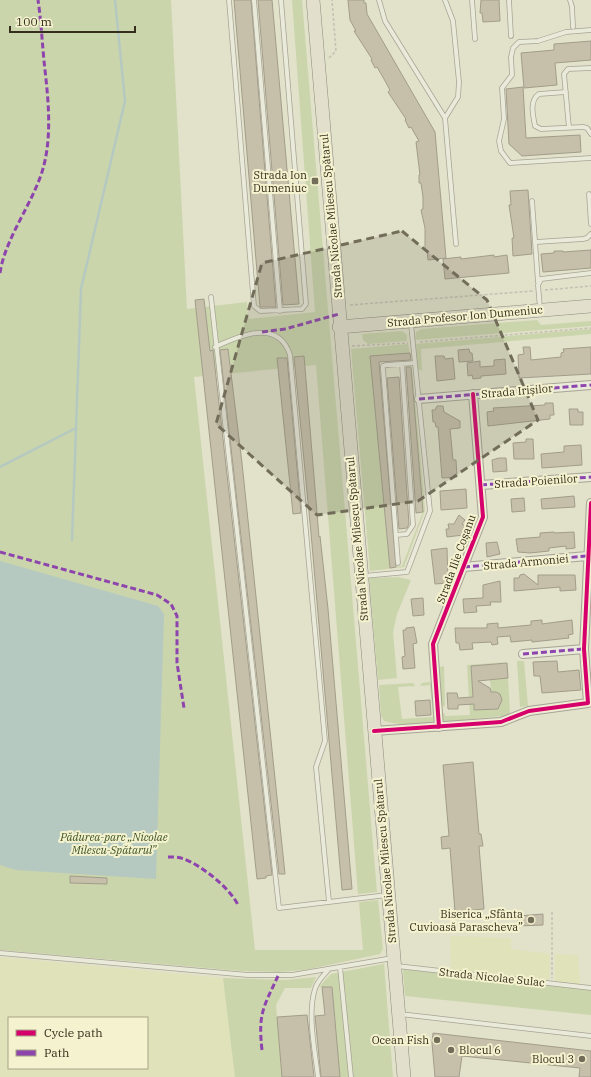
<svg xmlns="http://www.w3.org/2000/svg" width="591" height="1077" viewBox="0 0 591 1077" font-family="'IBM Plex Serif',serif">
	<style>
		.farmland { fill: #e0e2ba; fill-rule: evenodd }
		.green { fill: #cad5ac }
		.water { fill: #b5c9c1 }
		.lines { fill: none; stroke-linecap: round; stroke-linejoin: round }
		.stream { stroke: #b5c9c1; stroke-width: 2.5 }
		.building { fill: #c6c0ab; stroke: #a29d8a }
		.service-casing { stroke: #a7a494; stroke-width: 5.5 }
		.minor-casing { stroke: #a7a494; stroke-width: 10 }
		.primary-casing { stroke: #8c8a7a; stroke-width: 14 }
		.path { stroke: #c3c1b2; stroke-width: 1.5; stroke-dasharray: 3 2; stroke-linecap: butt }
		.service { stroke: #eaeadb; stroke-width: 4 }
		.minor { stroke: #eaeadb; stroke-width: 8 }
		.primary { stroke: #e2e0cd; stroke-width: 13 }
		.quiet { stroke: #8e44ad; stroke-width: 3; stroke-dasharray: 6 3; stroke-linecap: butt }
		.cycleway-casing { stroke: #f5f3cf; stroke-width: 6 }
		.cycleway { stroke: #d6006c; stroke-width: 4 }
		.marked { fill: #726d59; fill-opacity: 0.2; stroke: #726d59; stroke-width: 3; stroke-dasharray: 8 5; stroke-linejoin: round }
		.poi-dot { fill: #726d59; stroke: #f5f3cf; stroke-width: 1.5 }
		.labels { text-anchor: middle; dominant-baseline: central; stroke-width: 4; stroke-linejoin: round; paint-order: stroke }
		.poi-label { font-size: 11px; fill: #352e1c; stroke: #f5f3cf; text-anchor: end }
		.street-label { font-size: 11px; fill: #352e1c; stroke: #f5f3cf }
		.park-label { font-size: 11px; font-style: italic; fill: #3b5223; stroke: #f5f3cf }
	</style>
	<rect width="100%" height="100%" fill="#e2e1ca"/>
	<path class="farmland" d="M450,936l61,2v11l39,5 -1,26 -98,-11z
		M555,954l23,1 2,29 -25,-3z
		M0,957l223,21 12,99h-235zM9,1018h138v50h-138z"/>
	<path class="green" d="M0,0h171l16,309 60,-7 1,15 2,2 65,-7 -23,-312h10l75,892 -19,2 -42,-529 -122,12 61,573h108l-4,-48 19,-2 5,49 -3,5 -75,16 -26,2 -38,-1 -241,-21z
		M537,320l4,5 50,-4v5l-176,14 1,-8 6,-3z
		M591,329v5l-170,15 1,22 -4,-2 -2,-25z
		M402,331l5,4v6l-39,3 -5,-4 -1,-6z
		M408,344l2,9 -40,3 20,212 12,-2 21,-54 -12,-145 1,1 13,142 -21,57 -34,4 -19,-222z
		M398,577l13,3 -14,34 -4,18 4,46 -19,2 -9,-102z
		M517,661h7l4,45 -8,1z
		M507,662l-36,4 3,44 24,-2 4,-9c-2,-6 -5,-7 -11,-7l-1,-12 18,-2 2,35 -7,3 -61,6v-7l3,-2v3l25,-1 -3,-50z
		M444,666l1,41 -4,-3 -1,-37z
		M430,682l2,3 3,36 -2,2c-17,1 -33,3 -49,-2l-3,-5 -2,-31 34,-2 2,3 -17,1 4,32 31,-2 -3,-32 -10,1 2,-3z
		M384,964l9,113h-53l-8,-90h-13l12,-13z
		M403,969l188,21v25l-186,-19z
		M316,977l-5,11h-26l-9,17 6,72h-47l-12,-99 63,2z"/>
	<path class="water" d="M0,561l158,45 6,8 -8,265 -140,-9 -16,-5z"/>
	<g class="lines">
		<path class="stream" d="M0,467l76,-39
			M72,540l9,-251 44,-188 -10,-101"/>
	</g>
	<path class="building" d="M234,0h17l25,307h-16z
		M258,0h14l27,304 -16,1z
		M348,0h16v3h2l1,11 68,118 11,126 -18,2 -1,-9h-2v-23l-4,-18 2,-1v-12l-2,-14h-2v-8h1l-4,-33 3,-1 -8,-14 -2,1 -4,-8 1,-1 -18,-27 2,-2 -6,-11 -7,-12 -2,1 -4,-8 1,-1 -18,-28h2l-6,-11z
		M481,0h18l1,21 -17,1 -1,-9h-2z
		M591,41v19l-36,3 2,22 -33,3 -3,-35 33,-3v-6z
		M523,87l3,51 54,-3 1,17 -59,4 -13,-12 -3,-55z
		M528,190l4,64 -19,2 -1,-18h2l-5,-33h2l-1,-14z
		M591,250v18l-48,4 -2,-18 13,-1v-2h9v1z
		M494,255v2l13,-2 2,18 -64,6 -2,-20 18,-2v2z
		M204,299l6,52 3,-1 59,525 -6,1v2l-9,1 -62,-579z
		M523,347h7l1,13 30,-3v-4l3,-1 -1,-3 28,-2v27l-72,4 -1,-23 6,-1z
		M228,349l14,114 43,411h-6l-59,-524z
		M469,349l1,4h2l1,8 -14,1 -1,-12z
		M410,353l1,7 -32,2 17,205 -6,1 -20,-212z
		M304,356l15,181 1,-1 8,73 24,280 -10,1 -31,-357 -17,-176z
		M435,356h9l1,3 8,-1 2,21 -18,2z
		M277,358h10l14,155 -8,1z
		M505,359l1,15 -25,2v2l-8,1 -1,-4 -4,1 -1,-13 13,-2v6l14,-1v-6z
		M406,367h5l12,145 -7,1z
		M399,377l10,147 -2,4 -8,1 -12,-151z
		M545,403h8l1,12h-4v4l-62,7 -1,-14 7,-1 -1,-3 52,-3z
		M437,406h6l1,6 16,9v7l-10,1 3,31h3l1,17 -15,1 -4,-51h-2l-1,-5h-2l-1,-12h3z
		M569,409h9v3h5v13h-13z
		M526,439h7l1,20h-20l-1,-16 13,-1z
		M581,445l1,20 -40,3 -1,-14 23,-2v-6z
		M499,458h7l1,13 -14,1 -1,-12z
		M466,489l1,19 -26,2 -1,-19z
		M574,496l1,11 -33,2 -1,-10z
		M524,498l1,13 -13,1 -1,-13z
		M459,515l6,5 -3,4 5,3 -4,8 -16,2 -1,-8h3l-1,-5h6z
		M554,532v1l20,-1 1,16 -9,1v-3l-17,2v3l-19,2 -12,-1 -2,-13 24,-2v-4z
		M497,542l3,12 -13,3 -1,-14z
		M447,548l1,35 -13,1 -4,-34z
		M524,574l14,11v-10h37l1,15 -16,1v-4l-46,4v-13h5l1,-3z
		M500,581l1,21h-11l1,3 -15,1 1,6 -13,1 -1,-14 20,-1v-13z
		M423,598l1,17 -11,1 -2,-17z
		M542,620v4l30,-4 1,14 -5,1 1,3 -37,4v-2l-21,2 -1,-6 -13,1 1,7 -6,1 -1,-3 -19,1 1,6 -13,1 -1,-7h-3l-1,-15h32v-4l11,-1v5l33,-3v-4z
		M414,627l3,16 -4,1 2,24 -12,1 -1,-12 3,-1 -2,-26h3v-2z
		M557,661l1,11 21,-2 2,20 -39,3 -2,-17h-6l-1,-14z
		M507,663l1,15 -30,3 12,7 1,4h5l4,2 2,6 -4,9 -24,1v-6l-16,1v4h-10l-1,-16h10l1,5 15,-1 -2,-31z
		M430,700l1,15 -15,1 -1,-15z
		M473,762l6,72h2l2,12h-4l5,63 -29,3 -5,-64 -8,1 -1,-12 8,-1 -6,-71z
		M70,876l37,2v6l-37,-1z
		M543,914v11l-25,1v-10z
		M322,987h10l8,90h-19l-6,-61 10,-1z
		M307,1015l7,62h-32l-5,-60z
		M433,1033l158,18v26h-12l1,-9 -118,-12 -3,21h-24l-3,-34z"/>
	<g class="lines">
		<g class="service-casing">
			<path id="service" d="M229,0l25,306 6,5 42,-2 4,-5 -25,-304
				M254,0l26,311
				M379,0l6,21 60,97 11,126
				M472,0l3,39
				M509,0l2,36
				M570,0l2,7 1,20
				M591,30l-25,2 -28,9 -19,1 -6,6 -2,9 1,18 -10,13 2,31 -5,22 2,10 9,12 81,-5
				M566,92l-27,2c-10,7 -6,21 -4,32l6,3 42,-2 4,1 4,6
				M445,118l13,-21 1,-15 -6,-61 -8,-21
				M569,128l-5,-54 4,-5 23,-1
				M589,194l2,30
				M532,201l6,81
				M536,242l47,-3 4,-1 4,-4
				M211,297l68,611 108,-13
				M540,308l-2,-23 3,-6 50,-6
				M215,347c24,-11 63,-29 75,8l35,386 -9,26 13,135
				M396,535l11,-1 6,-9 -11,-161
				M398,563l-15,-194v-3l4,-1 28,-2
				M364,576l43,-4 23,-61 -19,-187
				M0,953l248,22h44l101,-17
				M397,966l194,22
				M340,967l11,110
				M400,1014l191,22
				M318,1077c-3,-26 -11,-63 -3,-88 2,-8 9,-14 14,-20"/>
		</g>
		<g class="minor-casing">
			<path id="minor" d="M419,399l172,-14
				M481,485l110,-8
				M464,567l123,-11
				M523,654l61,-5
				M439,727l-6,-83 50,-127 -10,-123
				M374,731l127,-9 28,-11 59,-8 -4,-54 7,-146"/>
		</g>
		<g class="primary-casing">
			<path id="primary" d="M313,0l91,1077
				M339,327l252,-21"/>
		</g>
		<path class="path" d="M329,58l7,-7 -4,-51
			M545,290l46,-4
			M350,305l183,-14
			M420,342l171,-14
			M352,346l56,-3
			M552,912v66"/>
		<use href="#service" class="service"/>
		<use href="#minor" class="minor"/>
		<use href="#primary" class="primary"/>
		<path class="quiet" d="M0,273c5,-34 31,-67 42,-101 11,-35 6,-75 2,-111 -2,-21 -3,-41 -6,-61
			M262,332l23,-3 54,-15
			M419,399l172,-14
			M481,485l110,-8
			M0,552l157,43 14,9 6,12v47l7,45
			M464,567l123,-11
			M523,654l61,-5
			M168,857c5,0 11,0 16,2 17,6 46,29 54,46
			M262,1050c-4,-36 1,-42 16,-74"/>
		<g class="cycleway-casing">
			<path id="cycleway" d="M439,727l-6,-83 50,-127 -10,-123
				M374,731l127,-9 28,-11 59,-8 -4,-54 7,-146"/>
		</g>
		<use href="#cycleway" class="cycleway"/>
	</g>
	<path class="marked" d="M402,231l85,69 51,120 -120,81 -101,14 -101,-91 46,-161z"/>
	<g class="poi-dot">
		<rect x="311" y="177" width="8" height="8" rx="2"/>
		<circle cx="531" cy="920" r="4"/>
		<circle cx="437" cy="1040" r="4"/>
		<circle cx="451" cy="1050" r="4"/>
		<circle cx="582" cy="1059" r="4"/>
	</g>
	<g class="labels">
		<g class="poi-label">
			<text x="307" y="175">Strada Ion<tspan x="307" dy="13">Dumeniuc</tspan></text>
			<text x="523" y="914">Biserica „Sfânta<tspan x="523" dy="13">Cuvioasă Parascheva”</tspan></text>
			<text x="429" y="1040">Ocean Fish</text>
			<text x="459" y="1050" text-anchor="start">Blocul 6</text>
			<text x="574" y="1059">Blocul 3</text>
		</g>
		<g class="street-label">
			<text transform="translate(331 216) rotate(-95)">Strada Nicolae Milescu Spătarul</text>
			<text transform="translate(465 316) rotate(-5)">Strada Profesor Ion Dumeniuc</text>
			<text transform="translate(517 391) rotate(-5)">Strada Irișilor</text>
			<text transform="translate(536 481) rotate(-4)">Strada Poienilor</text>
			<text transform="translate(357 539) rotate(-95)">Strada Nicolae Milescu Spătarul</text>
			<text transform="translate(456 559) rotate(-70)">Strada Ilie Coșanu</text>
			<text transform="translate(526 562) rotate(-5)">Strada Armoniei</text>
			<text transform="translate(385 861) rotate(-95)">Strada Nicolae Milescu Spătarul</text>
			<text transform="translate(492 977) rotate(6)">Strada Nicolae Sulac</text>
		</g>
		<g class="park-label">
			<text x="114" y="837">Pădurea-parc „Nicolae<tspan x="114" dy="13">Milescu-Spătarul”</tspan></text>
		</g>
	</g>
	<rect x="8" y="1017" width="140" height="52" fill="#f5f3cf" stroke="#a8a487"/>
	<rect x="16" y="1030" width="20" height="6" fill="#d6006c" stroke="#a8a487"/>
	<text x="44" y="1037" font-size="12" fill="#352e1c">Cycle path</text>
	<rect x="16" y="1050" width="20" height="6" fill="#8e44ad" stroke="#a8a487"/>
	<text x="44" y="1057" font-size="12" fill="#352e1c">Path</text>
	<path d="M10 26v6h125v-6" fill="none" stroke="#352e1c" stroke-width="2"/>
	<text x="16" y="26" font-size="12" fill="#352e1c" stroke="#f5f3cf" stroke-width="3" paint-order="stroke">100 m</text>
</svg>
